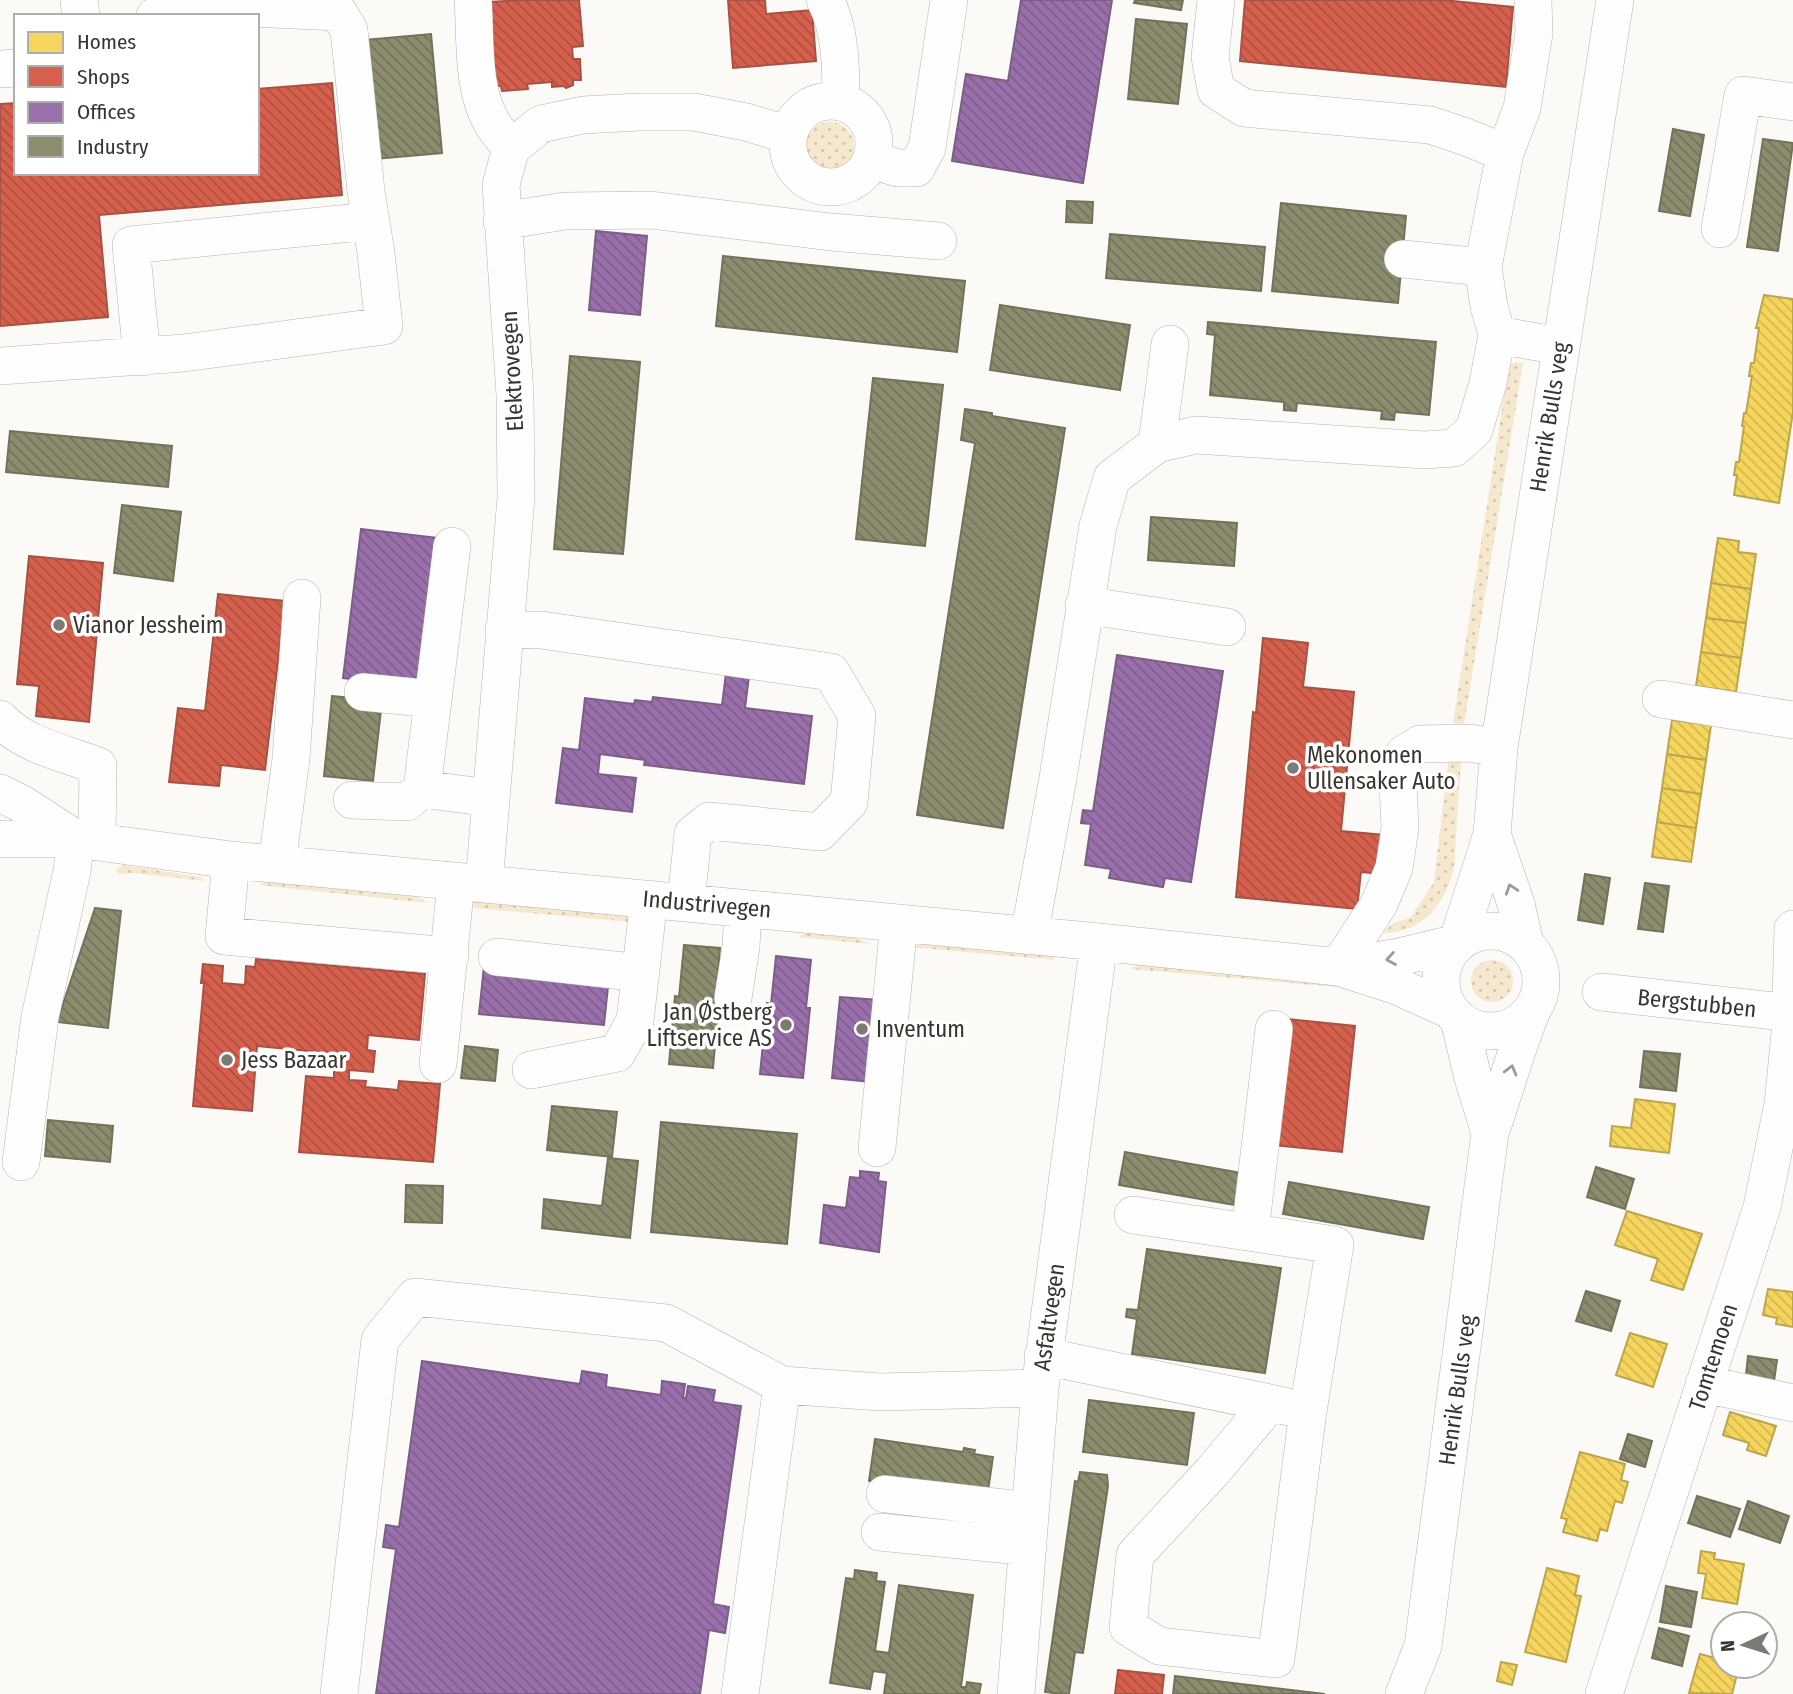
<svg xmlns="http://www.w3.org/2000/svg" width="1793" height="1694" viewBox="0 0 1793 1694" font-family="'Fira Sans Condensed',sans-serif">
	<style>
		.grass { fill: url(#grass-dots) }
		.homes { fill: url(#homes-back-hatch); stroke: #bda54e; stroke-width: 2 }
		.shops { fill: url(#shops-back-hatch); stroke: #a75344; stroke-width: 2 }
		.offices { fill: url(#offices-back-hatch); stroke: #7c5e86; stroke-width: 2 }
		.industry { fill: url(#industry-back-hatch); stroke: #73725b; stroke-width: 2 }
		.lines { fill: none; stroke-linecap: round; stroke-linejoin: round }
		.minor-casing { stroke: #b6b3af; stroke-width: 38 }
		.minor { stroke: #fffefe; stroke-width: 37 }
		.oneway { stroke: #9c9996 }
		.poi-dot { fill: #7d7974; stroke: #fff; stroke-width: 2.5 }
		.labels { text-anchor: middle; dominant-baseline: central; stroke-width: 7; stroke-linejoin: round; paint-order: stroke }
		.street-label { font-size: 23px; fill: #38342e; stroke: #fff }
		.poi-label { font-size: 23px; fill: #38342e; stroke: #fff; text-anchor: start }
	</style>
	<defs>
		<pattern id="grass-dots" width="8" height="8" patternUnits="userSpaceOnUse" patternTransform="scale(1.75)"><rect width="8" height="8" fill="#f6e7cf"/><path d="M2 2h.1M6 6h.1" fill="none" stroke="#d4c7b2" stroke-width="1.8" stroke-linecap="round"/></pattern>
		<pattern id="homes-back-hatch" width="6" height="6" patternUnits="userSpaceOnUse" patternTransform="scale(1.75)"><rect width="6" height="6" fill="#f6d55c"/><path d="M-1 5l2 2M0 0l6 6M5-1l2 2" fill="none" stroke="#d4b750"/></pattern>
		<pattern id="shops-back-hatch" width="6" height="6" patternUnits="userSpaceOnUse" patternTransform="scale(1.75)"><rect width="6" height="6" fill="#d6604d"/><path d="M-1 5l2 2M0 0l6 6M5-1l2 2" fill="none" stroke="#af5040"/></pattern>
		<pattern id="offices-back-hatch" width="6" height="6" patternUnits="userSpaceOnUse" patternTransform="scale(1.75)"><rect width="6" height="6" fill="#9970ab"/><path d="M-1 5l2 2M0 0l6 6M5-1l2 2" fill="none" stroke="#7e5d8c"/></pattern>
		<pattern id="industry-back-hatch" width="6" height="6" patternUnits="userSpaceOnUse" patternTransform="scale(1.75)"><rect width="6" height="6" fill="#8c8c6e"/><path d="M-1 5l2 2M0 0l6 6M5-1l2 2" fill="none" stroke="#73735b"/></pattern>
	</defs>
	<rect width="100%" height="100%" fill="#fcfaf7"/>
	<path class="grass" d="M806 146a24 24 0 1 1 48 0a24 24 0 1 1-48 0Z
		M1517,362l6,1 -59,361 -11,-1 56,-359z
		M1452,759h9l-7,109c-10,37 -30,64 -71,65l10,-10 17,-5 24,-36 14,-119z
		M123,865l78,12 3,4 -71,-8 -14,1 -3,-4z
		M267,881l110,11 40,5 11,6 -169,-18z
		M482,901l147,14 3,7 -158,-14v-6z
		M810,931l44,6 16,7 -72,-7z
		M915,941l138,14 2,5 -144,-13z
		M1471 981a21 21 0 1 1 42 0a21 21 0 1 1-42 0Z
		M1139,963l208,19 12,7 -228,-20z"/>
	<path class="homes" d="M1764,295l29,4v113l-14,91 -45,-8 3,-20h-3l2,-13h3l5,-36h-2l2,-13h2l6,-37h-3l2,-13h3l5,-35h-3z
		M1718,538l21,3 -1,11 18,2 -5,35 -40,-6z
		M1711,583l40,6 -5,34 -40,-5z
		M1706,618l40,5 -5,35 -40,-6z
		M1701,652l40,6 -5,34 -40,-6z
		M1672,720l39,5 -5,35 -39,-6z
		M1667,754l39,6 -5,34 -39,-6z
		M1662,788l39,6 -5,34 -39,-6z
		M1657,822l39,6 -5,34 -39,-5z
		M1635,1099l40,5 -6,49 -59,-7 2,-20 19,2z
		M1627,1211l75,23 -19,56 -32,-10 7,-21 -43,-14z
		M1768,1289l25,3v35l-17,-3 1,-6 -14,-3z
		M1630,1333l37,11 -14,43 -37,-12z
		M1730,1412l46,14 -10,30 -19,-6 2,-7 -26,-8z
		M1580,1452l45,12 -4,16 7,2 -6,21 -7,-2 -8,30 -7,-2 -3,12 -34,-9 4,-13 -6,-1z
		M1701,1551l14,2 -1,6 30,5 -7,40 -35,-6 4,-24 -8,-1z
		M1547,1568l32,8 -4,19 6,1 -15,66 -41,-10z
		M1700,1654l23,6v6h16l-7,28 -43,-1z
		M1501,1662l16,3 -5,20 -15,-4z"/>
	<path class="shops" d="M522,0h57l4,46 -11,1 1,12h7l1,21h-8v5l-7,3 -2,-2 -12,1v-5l-25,2 1,5 -26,2 -1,-5h-6l-6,-84z
		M728,0h37l1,14 46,-4 4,51 -83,7z
		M1245,0h198l70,7 -7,80 -266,-26z
		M332,83l10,112 -243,20 9,102 -108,9v-222l16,-1v70h241v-84z
		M29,556l74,7 -14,159 -53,-6 3,-30 -22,-2z
		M218,594l67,7 -20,169 -44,-5 -2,21 -50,-4 9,-74 27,3z
		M1263,638l45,5 -5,44 51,5 -13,139 44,4 -4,39 -20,-2 -4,37 -121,-12 17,-185 3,1z
		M256,959l169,15 -6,66 -51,-5 -1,15 8,1 -2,21 -24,-2v10l17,1 -1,6 33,3 1,-9 41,3 -7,78 -134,-10 7,-76 28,2v-9l-16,-1 1,-16 -62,-6 -5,65 -59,-5 11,-123h-3l2,-19 20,2 -1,17 23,2 1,-19 9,1z
		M1287,1019l68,7 -13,126 -68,-7z
		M1118,1670l46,5 -2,19h-47z"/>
	<path class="offices" d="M1021,0h91l-29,183 -131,-22 14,-87 42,7z
		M596,231l51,5 -7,79 -51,-5z
		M361,529l76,9 -18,149 -76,-9z
		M1117,655l106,16 -32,211 -26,-4 -2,9 -54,-9 2,-9 -26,-4 6,-41 -10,-1 2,-13 10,1z
		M726,673l23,3 -4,32 67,8 -8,68 -160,-19 1,-5 -45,-6 -2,20 38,4 -4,34 -76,-9 7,-55 16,2 6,-52 49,6 1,-4 17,2 1,-5 69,8z
		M776,956l35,4 -5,48h4l-7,70 -43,-4 7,-71 4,1z
		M484,966l125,11 -5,48 -125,-11z
		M840,997l39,3 -8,82 -39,-4z
		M860,1171l19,2 -1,8 8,1 -7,70 -59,-9 4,-38 22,3 4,-31 10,1z
		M422,1361l158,23 2,-13 25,4 -1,12 55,8 1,-14 23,3 -2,14h3l2,-12 27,4 -2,12 28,4 -28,198 16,3 -4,26 -16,-3 -9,64h-324l20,-145 -13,-2 3,-22 13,2z"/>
	<path class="industry" d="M1135,0h48l-2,10 -47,-7z
		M1136,19l51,5 -9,80 -50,-5z
		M431,34l11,119 -67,6 -10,-119z
		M1673,129l31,6 -14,81 -31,-5z
		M1763,139l30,4 -15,108 -31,-4z
		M1067,201l26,1 -1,21 -26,-1z
		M1281,203l125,13 -8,87 -126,-12z
		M1110,234l155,13 -4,44 -155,-13z
		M723,256l242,25 -8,71 -241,-26z
		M1000,305l130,20 -10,65 -130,-20z
		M1208,322l228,20 -7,73 -34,-3 -1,8 -13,-1 1,-8 -85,-8 -1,8 -12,-1v-8l-74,-7 5,-60 -8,-1z
		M570,356l70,6 -17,192 -69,-5z
		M873,378l70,7 -18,161 -69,-7z
		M965,409l27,4v3l73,12 -62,400 -86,-13 58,-372 -14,-3z
		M10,431l162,15 -4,41 -162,-15z
		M122,505l59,7 -8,69 -59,-8z
		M1151,517l86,6 -3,43 -86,-6z
		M332,696l50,5 -9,80 -49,-5z
		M1585,874l25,4 -7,46 -25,-4z
		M1645,883l24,3 -6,46 -25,-3z
		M95,908l26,3 -13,117 -51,-6z
		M684,945l36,3 -4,52 3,1 -6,67 -44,-4 6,-68 4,1z
		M465,1046l33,4 -3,31 -34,-3z
		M1644,1051l36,3 -4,37 -36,-4z
		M552,1106l65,6 -5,45 -65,-7z
		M48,1120l65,6 -3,36 -65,-6z
		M661,1122l136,12 -10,110 -136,-12z
		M1125,1152l122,22 -6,32 -122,-21z
		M608,1158l30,3 -8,77 -88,-10 2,-29 58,7z
		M1596,1167l38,12 -9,30 -38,-12z
		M1289,1182l140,25 -6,32 -140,-25z
		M406,1185l37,1 -1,37 -37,-1z
		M1147,1249l134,19 -16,105 -133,-19 5,-35 -11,-2 1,-8 11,1z
		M1586,1291l34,10 -9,30 -35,-10z
		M1748,1356l29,4 -4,28 -28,-4z
		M1089,1400l105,13 -7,52 -104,-13z
		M1628,1434l24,7 -7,26 -25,-8z
		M875,1439l88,13 1,-4 11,2 -1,4 19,3 -6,41 -118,-17z
		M1080,1472l27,3 1,11 -25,167 -8,-1 -6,42h-7l-17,-2 30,-211 3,1z
		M1697,1496l43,13 -10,28 -42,-14z
		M1748,1501l41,15 -9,27 -41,-14z
		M855,1570l22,3 -1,8 9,1 -10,69 14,2 10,-68 74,10 -12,92h5l1,-5 14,2 -2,10h-95l3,-21 -14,-2 -3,18 -40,-6 16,-105 8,1z
		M1666,1586l31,6 -6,35 -31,-5z
		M1659,1628l30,8 -7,30 -30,-8z
		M1175,1676l150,18h-152z"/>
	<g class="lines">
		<g class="minor-casing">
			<path id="minor" d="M79,0l2,16
				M473,0c3,40 -2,91 21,126 5,8 12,15 17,22
				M825,0c16,29 16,69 16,102
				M1216,0l-6,57 6,33 28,18 186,17 36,12 39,16
				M0,69l16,-1
				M788 144a43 43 0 1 1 86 0a43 43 0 1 1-86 0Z
				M872,160l26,8h18l11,-20 22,-148
				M502,221l63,-10 86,-1 180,22 107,9
				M1720,229l23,-134 50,7
				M1403,259l80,8
				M1497,335l63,11
				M142,357l-11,-112 240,-24
				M0,366l184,-13 200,-27 -8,-73 -10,-62 -17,-161 -11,-18 -88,-4 -95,8
				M1157,444l13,-100
				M1084,605l143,22
				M504,629l37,1 290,42 26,44 -8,86 -29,30 -111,-11 -16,13 -7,68
				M363,692l70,7
				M1661,699l132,21
				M0,719c25,27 65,34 98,47l-1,76
				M422,789l68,9
				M0,793l22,11 54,35
				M352,800l55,2 15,-13 30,-243
				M1492,834l24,70 9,40
				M0,839h76l155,21 868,82 239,25 41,-63 15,-36 6,-40 -2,-44 6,-30 16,-10 50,-1 29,5
				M231,860l-7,76 226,20
				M277,864l14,-105 11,-161
				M484,884l32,-386 -1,-103 -14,-210 10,-37 30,-24 42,-9 56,-3h55l52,10 43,13
				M1441 981a50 50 0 1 1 100 0a50 50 0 1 1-100 0Z
				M1029,936l29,-158 40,-252 14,-48 45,-34 39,-9 229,15 29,-2 20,-18 14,-47 9,-48 -8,-29 -6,-39 22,-114 17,-45 12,-75 -1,-33
				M497,957l144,16
				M1601,992l192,21
				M733,998l8,-51 2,-39
				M1450,1010l-53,-24 -59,-19 61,-10 58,-14 35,-109 7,-86 116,-748
				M1459,1019l14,59 17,55
				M438,1064l18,-182
				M531,1070l86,-17 18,-32 14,-122
				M877,1148l22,-225
				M21,1162l19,-145 32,-146 4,-32
				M1133,1215l202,30 -27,166 -32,248 -117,-13 -31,-19 7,-72 77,-83 58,-69
				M1250,1232l24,-203
				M1043,1356l246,51
				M1704,1384l89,19
				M885,1494l145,17
				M880,1532l148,15
				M339,1694l41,-354 35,-43 251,26 116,62
				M740,1694l42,-309 98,7 160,-4
				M1016,1694l24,-306 59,-446
				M1404,1694l19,-48 67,-513c15,-42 26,-85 43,-125
				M1604,1694l158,-487 21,-103 7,-71 3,-104"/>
		</g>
		<use href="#minor" class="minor"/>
	</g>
	<defs><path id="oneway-chevron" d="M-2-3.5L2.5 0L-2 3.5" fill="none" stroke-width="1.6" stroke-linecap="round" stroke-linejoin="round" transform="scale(1.75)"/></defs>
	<g class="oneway">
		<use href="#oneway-chevron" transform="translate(1511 889) rotate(-108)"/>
		<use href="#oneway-chevron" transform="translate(1391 959) rotate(170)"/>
		<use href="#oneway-chevron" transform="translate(1511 1070) rotate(-75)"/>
	</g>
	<g class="poi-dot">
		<circle cx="59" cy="625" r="7"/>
		<circle cx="1293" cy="768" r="7"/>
		<circle cx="786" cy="1025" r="7"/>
		<circle cx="862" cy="1029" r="7"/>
		<circle cx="227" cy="1060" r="7"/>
	</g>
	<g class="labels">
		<g class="street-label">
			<text transform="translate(512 371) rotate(-93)">Elektrovegen</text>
			<text transform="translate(1549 417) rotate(-81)">Henrik Bulls veg</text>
			<text transform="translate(707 904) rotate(5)">Industrivegen</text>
			<text transform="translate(1697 1003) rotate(6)">Bergstubben</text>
			<text transform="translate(1049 1317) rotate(-82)">Asfaltvegen</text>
			<text transform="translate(1713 1357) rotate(-72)">Tomtemoen</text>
			<text transform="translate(1457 1390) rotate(-82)">Henrik Bulls veg</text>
		</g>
		<g class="poi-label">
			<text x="73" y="625">Vianor Jessheim</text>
			<text x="1307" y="755">Mekonomen<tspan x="1307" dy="26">Ullensaker Auto</tspan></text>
			<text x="772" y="1012" text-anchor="end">Jan Østberg<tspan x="772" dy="26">Liftservice AS</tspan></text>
			<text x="876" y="1029">Inventum</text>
			<text x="241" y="1060">Jess Bazaar</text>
		</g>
	</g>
	<rect x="14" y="14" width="245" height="161" fill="#ffffff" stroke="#afaeab" stroke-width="2"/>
	<rect x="28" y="32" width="35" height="21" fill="#f6d55c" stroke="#afaeab" stroke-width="2"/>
	<text x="77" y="49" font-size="21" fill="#38342e">Homes</text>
	<rect x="28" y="66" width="35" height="21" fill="#d6604d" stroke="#afaeab" stroke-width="2"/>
	<text x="77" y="84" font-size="21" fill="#38342e">Shops</text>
	<rect x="28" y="102" width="35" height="21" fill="#9970ab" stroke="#afaeab" stroke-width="2"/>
	<text x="77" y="119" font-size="21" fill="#38342e">Offices</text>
	<rect x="28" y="136" width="35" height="21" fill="#8c8c6e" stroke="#afaeab" stroke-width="2"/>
	<text x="77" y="154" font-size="21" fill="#38342e">Industry</text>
	<g transform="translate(1744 1645) rotate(266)"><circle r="33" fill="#ffffff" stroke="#afaeab" stroke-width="2"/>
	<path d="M0-5L12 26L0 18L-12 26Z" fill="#7d7974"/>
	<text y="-10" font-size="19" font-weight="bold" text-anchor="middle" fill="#38342e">N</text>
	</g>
</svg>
